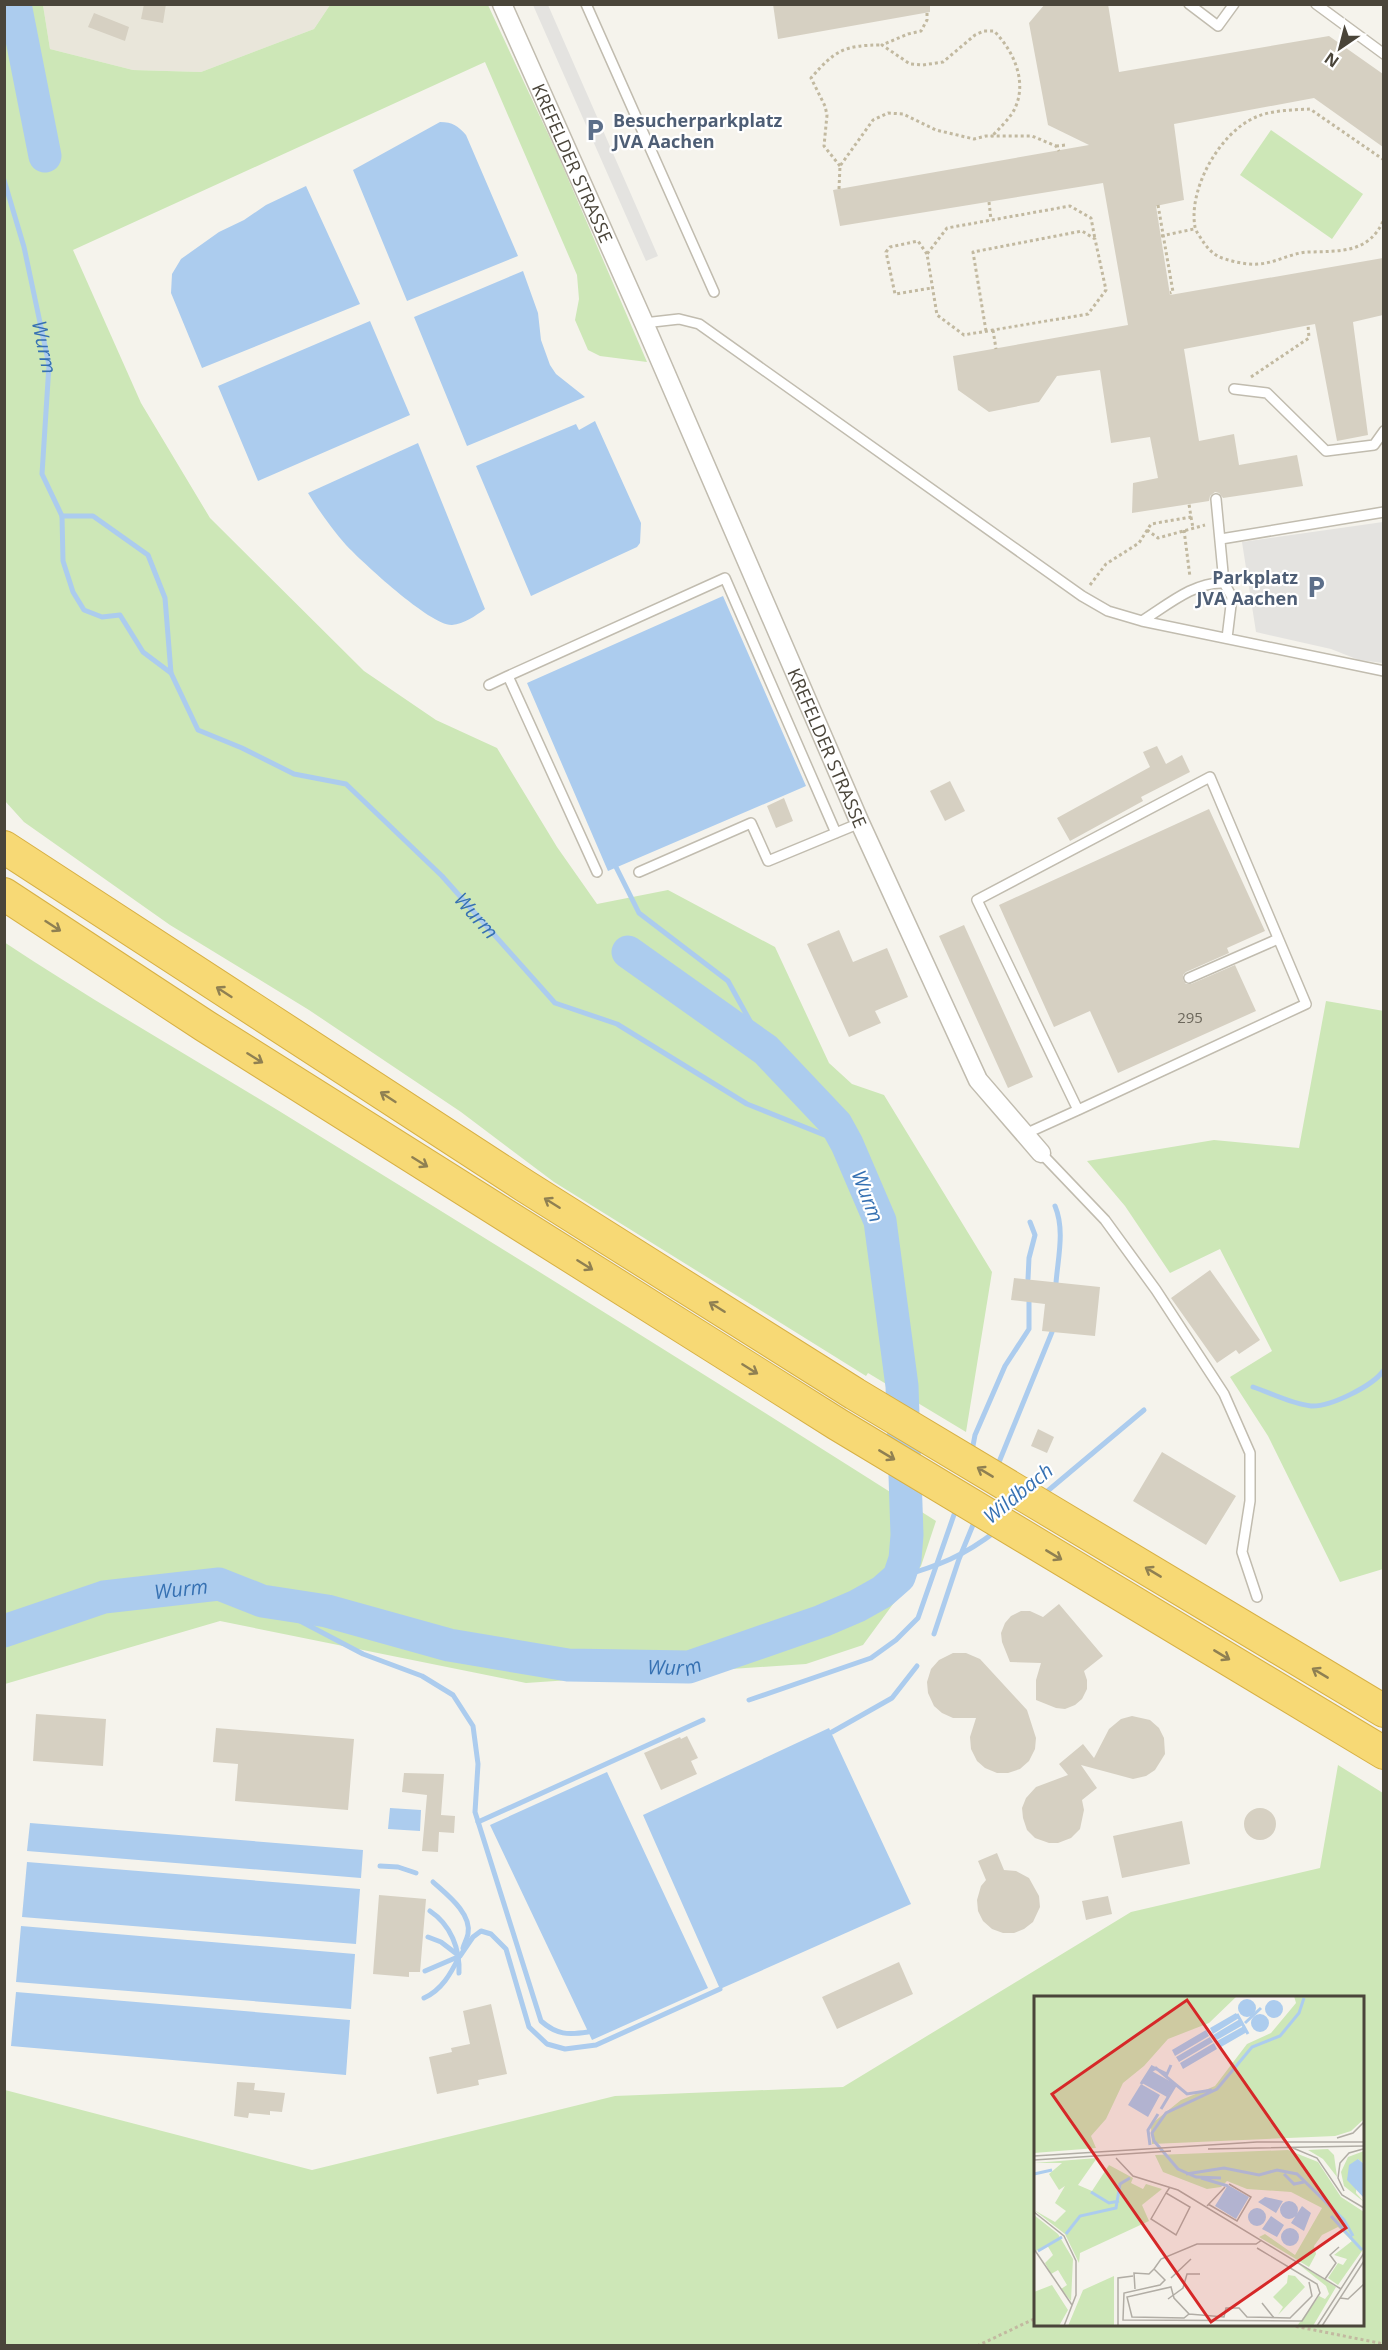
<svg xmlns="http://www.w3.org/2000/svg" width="1388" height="2350" viewBox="0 0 1388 2350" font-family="'Open Sans',sans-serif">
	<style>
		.residential { fill: #e9e6da }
		.green { fill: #cde7b7; fill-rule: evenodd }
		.parking { fill: #e4e3e0 }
		.water { fill: #acccee }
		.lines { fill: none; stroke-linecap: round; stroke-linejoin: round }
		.stream { stroke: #acccee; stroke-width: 5 }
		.river { stroke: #acccee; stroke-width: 33 }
		.building { fill: #d6d0c2 }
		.lane-casing { stroke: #c1bcaf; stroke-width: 12 }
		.street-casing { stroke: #c1bcaf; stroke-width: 21 }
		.highway-casing { stroke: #d7b044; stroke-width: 34 }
		.path { stroke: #c2b9a0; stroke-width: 3; stroke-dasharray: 3 3; stroke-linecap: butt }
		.lane { stroke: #fff; stroke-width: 9 }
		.street { stroke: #fff; stroke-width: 18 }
		.highway { stroke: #f7d975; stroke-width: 32 }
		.oneway { stroke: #8f8052 }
		.labels { text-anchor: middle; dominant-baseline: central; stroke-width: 4.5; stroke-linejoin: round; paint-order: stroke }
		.number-label { font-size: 15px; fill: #6d685c }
		.service-label { font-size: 18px; font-weight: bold; fill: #4e5e75; stroke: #fff; text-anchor: start }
		.street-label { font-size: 18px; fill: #4a453a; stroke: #fff }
		.water-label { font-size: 20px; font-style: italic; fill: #3671b2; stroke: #fff }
		.inset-river { fill: none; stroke: #acccee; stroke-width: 3 }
		.inset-road { fill: none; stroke: #b1ada5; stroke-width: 1.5 }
		.view { fill: #d62828; fill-opacity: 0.15; stroke: #d62828; stroke-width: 3 }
		.inset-edge { fill: none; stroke: #4a453a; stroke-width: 3 }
	</style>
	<rect width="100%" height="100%" fill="#f5f3ec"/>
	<path class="residential" d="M43,5h287l-16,24 -113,43 -68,-2 -83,-21z"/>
	<path class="green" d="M5,4l38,1 7,44 83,21 68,2 113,-43 16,-24h158l69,148 90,209 -47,-6 -12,-6 -13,-30 4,-21 -2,-24 -92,-213 -412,188 68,153 69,115 154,153 72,49 61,28 60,99 40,57 71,-14 107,57 54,116 23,21 32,11 108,177 -26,160 -98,-59 -2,3 -312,-194 -93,-70 -152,-102 -139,-85 -146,-103 -19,-21z
		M1271,130l92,64 -31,45 -92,-64z
		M4,942c98,65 201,123 301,185 211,130 422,261 631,394l-15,45 -58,79 -57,19 -280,19 -306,-62 -215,63z
		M1326,1001l58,10 -1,558 -43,13 -72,-146 -38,-59 42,-26 -52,-102 -50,24 -45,-67 -38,-45 127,-21 85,8z
		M1338,1765l45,28v552h-1378v-255l307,80 303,-74 228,-9 288,-175 189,-44zM1036,1998h326v326h-326z"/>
	<path class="parking" d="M533,5h15l110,251 -12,5z
		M1383,522v141l-24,-3 -28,-11 -75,-17 -14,-90z"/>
	<path class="water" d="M440,122c13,0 18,4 26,13l52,121 -111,45 -54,-131z
		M306,186l54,118 -158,64 -31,-75 1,-19 9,-15 38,-27 25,-12 22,-15z
		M523,271l15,42 3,27 9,25 6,9 29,23 -118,49 -53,-129z
		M370,321l40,94 -152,66 -40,-95z
		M595,421l46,102 -1,20 -3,4 -106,49 -55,-130 100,-42 3,6z
		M418,443l67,166c-10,7 -21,15 -33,16 -21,1 -90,-63 -106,-80 -14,-16 -27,-34 -38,-52z
		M723,596l83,190 -198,85 -81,-188z
		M829,1728l82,176 -191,85 -77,-174z
		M607,1772l101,216 -116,52 -102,-215z
		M390,1808l31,2 -1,21 -32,-2z
		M30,1823l333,27 -2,28 -334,-27z
		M27,1862l333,27 -4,55 -334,-27z
		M21,1926l334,28 -4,55 -335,-27z
		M16,1992l334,28 -4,55 -335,-29z"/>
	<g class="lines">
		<g class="stream">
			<path id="s1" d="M4,180l20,67 25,118 -7,109 20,42 1,45 10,31 11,18 18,7 18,-2 23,37 28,21 27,57 44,18 52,26 52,10 96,92 113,127 62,21 130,80 100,40"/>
			<path d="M62,516h31l55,39 17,43 6,75"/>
			<path d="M616,867l23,46 89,68 38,69"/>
			<path d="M1055,1206c10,24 3,51 1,77"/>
			<path d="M1028,1279l1,-21 6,-23 -5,-13"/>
			<path d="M1253,1387c18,6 39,17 58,19 19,1 62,-20 73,-36"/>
			<path d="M972,1451l3,-16 30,-69 24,-37v-27"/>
			<path d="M997,1467l55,-135"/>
			<path d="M1044,1494l100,-84"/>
			<path d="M899,1577c39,-11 65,-21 97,-46"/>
			<path d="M262,1601l101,53 59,22 31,19 20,31 5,38 -3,48 66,209c16,14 27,14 47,11"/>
			<path d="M934,1634l25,-75 16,-39"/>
			<path d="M749,1700l122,-42 25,-18 22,-22 38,-109"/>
			<path d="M832,1732l60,-34 25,-32"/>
			<path d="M478,1822l225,-102"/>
			<path d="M380,1866l18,1 18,6"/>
			<path d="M433,1882c13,12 39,31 35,52 -1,5 -4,10 -5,14"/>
			<path d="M430,1911c21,14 30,38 29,62"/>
			<path d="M428,1937l13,5 17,13"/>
			<path d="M425,1971l35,-15 13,-19 8,-6 10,3 15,15 23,78 18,17 18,5 31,-4 124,-56"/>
			<path d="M424,1998c18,-8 27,-25 35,-41"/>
		</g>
		<g class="river">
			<path d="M15,4l30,152"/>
			<path id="s2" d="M4,1631l100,-34 115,-13 43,17 65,10 122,34 119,20 121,2 133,-46 35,-15 25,-14 17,-15 6,-18 2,-24 -5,-149 -22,-165 -33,-77 -11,-20 -70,-74 -138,-98"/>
		</g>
	</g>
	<path class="building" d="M144,4h22l-3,19 -22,-4z
		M773,4h157v8l-152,27z
		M1045,4h63l11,68 210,-36 54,38v73l-69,-49 -140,26 10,76 -28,6 14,89 213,-37v57l-30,7 15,113 -31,6 -22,-117 -131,25 15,92 35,-7 5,31 58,-10 6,31 -80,12 -4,-5 -4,-1 -5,4 -1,5 -77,12 1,-30 25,-5 -8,-41 -39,6 -11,-73 -43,6 -18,26 -50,10 -31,-22 -5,-34 175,-31 -25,-142 -263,43 -7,-36 256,-45 -41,-20 -19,-102z
		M94,13l35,14 -4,14 -37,-14z
		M1157,746l9,18 16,-9 8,17 -49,25 2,4 -73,40 -13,-23 93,-51 -7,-15z
		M950,781l15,30 -20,10 -15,-30z
		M784,798l9,23 -17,7 -9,-22z
		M1209,809l56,122 -38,17 2,5 -43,19 -3,3v5l3,4h5l44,-19 21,46 -138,62 -28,-62 -36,16 -55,-122z
		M964,925l69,152 -25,11 -69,-152z
		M839,930l14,32 34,-14 21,49 -33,14 6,12 -32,14 -42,-93z
		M1210,1270l50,70 -21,14 -3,-4 -19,13 -46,-65z
		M1014,1278l86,9 -5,49 -53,-5 3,-27 -34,-4z
		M1038,1429l16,8 -7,16 -16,-7z
		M1162,1452l74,44 -30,49 -73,-44z
		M1059,1604l44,52 -19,15 3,9v9l-5,10 -7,6 -10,4 -9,-1 -20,-8v-20l5,-17 -31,-1 -8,-20 -1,-9 4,-10 6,-7 10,-5h9l13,6z
		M953,1653h13l14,6 47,51 9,28 -1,11 -6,12 -9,8 -12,4h-11l-12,-5 -8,-7 -6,-12 -1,-12 6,-19h-23l-11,-5 -8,-7 -6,-13 -1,-11 4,-13 8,-9z
		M36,1714l70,5 -3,47 -70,-5z
		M1132,1716l18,4 9,8 5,10 1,16 -10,16 -9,6 -13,3 -52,-14 16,23 -15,12 2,10 -4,19 -9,9 -13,5h-9l-14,-5 -8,-8 -4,-12 -1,-10 4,-10 10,-11 32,-12 -9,-11 24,-20 11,14 15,-29 12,-10z
		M216,1728l138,11 -6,71 -113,-9 3,-37 -25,-2z
		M687,1736l11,22 -7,3 6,13 -36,16 -17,-37 36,-16 1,2z
		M404,1773l40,1 -3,41 14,1 -1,17 -15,-1 -1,20 -16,-1 5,-56 -25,-3z
		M1244 1824a16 16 0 1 1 32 0a16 16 0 1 1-32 0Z
		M1182,1821l8,43 -68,14 -9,-42z
		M997,1853l7,17 12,1 13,7 10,18 1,11 -7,15 -9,7 -10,4h-11l-11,-4 -9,-8 -5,-10 -1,-11 4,-14 5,-6 -8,-19z
		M379,1895l47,4 -6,73h-11v5l-36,-3z
		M1108,1896l4,18 -26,6 -4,-19z
		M899,1962l14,32 -76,35 -15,-32z
		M491,2004l16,70 -29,6 1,5 -42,9 -8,-37 23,-5 -1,-4 19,-4 -7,-33z
		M237,2082l18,1 -1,7 31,3 -3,19 -12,-1v4l-21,-2 -1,5 -14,-2z"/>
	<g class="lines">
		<g class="lane-casing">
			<path id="lane" d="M586,4l128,288
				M1189,4l29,22 16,-22
				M1316,4l68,50
				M644,323l35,-4 20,5 383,272 26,15 34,10 242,50
				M1234,389l33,4 59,58 48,-6 10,-14
				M1216,499l8,84
				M1221,539l163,-27
				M1142,621c24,-15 53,-40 82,-38l8,14 -5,41
				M489,685l19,-9
				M597,872l-89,-196 217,-98 111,255
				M639,872l112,-49 17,38 92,-38
				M1189,978l89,-39
				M1025,1134l53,-24 -101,-210 233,-123 96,227 -228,106
				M1041,1153l64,67 51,70 68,104 26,59v48l-8,51 15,45"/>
		</g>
		<g class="street-casing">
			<g id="street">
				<path id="s3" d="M502,4l142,319 216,500 118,257 63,73"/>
			</g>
		</g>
		<g class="highway-casing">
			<path id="highway" d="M4,847l521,339 330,208 529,317
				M4,894l201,132 632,398 547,329"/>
		</g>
		<path class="path" d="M927,13v7l-6,11 -13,3 -26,11 28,19 13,1 20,-3 32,-27 9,-4h10c20,20 35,53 19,81 -6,9 -14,17 -22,25
			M1056,146l10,-1
			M1384,160l-74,-51c-17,1 -38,1 -54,8 -36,15 -68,72 -61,110 1,5 6,11 9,16 6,8 11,13 21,16 13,4 28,7 41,4 15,-3 29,-11 44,-11 31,-1 60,1 74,-33
			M840,166l-16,-20 3,-31 -2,-9 -14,-28c24,-28 34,-33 71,-33
			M839,189l1,-23 33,-46 15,-7 15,1 33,16 38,9 12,-3h46l24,10 3,5
			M989,202l2,18
			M1158,205l15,87 -3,1
			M1161,236l33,-7
			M927,254l-9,-13 -28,6 -4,5 9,42 37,-6
			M993,330l3,19
			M986,331l-13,-79 109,-21 13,8 11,51 -18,24 -95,16c-10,2 -19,3 -29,5l-27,-20 -10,-61 20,-26 123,-22 21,12 4,21
			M1251,377l58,-39 -1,-13
			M1191,517l2,11
			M1147,530l11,8 47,-13
			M1184,530l6,47
			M1090,585l16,-21 33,-21 12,-19 40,-7 -2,-13
			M1284,2324l100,20
			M977,2346l59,-28"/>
		<use href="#lane" class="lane"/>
		<use href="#street" class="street"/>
		<use href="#highway" class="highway"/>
	</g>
	<defs><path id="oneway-shaft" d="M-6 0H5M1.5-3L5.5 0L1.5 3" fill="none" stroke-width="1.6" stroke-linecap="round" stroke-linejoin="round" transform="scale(1.5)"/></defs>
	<g class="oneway">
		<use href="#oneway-shaft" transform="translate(53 926) rotate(33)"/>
		<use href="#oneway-shaft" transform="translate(224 992) rotate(-147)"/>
		<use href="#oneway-shaft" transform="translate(255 1058) rotate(32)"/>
		<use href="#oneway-shaft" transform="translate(388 1097) rotate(-147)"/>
		<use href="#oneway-shaft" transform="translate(420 1162) rotate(32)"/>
		<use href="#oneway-shaft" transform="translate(552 1203) rotate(-148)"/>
		<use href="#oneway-shaft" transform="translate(585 1265) rotate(32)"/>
		<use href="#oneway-shaft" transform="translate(717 1307) rotate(-148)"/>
		<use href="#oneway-shaft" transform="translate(750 1369) rotate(32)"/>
		<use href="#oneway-shaft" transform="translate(887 1455) rotate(31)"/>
		<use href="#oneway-shaft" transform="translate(985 1472) rotate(-149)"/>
		<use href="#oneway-shaft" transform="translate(1054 1555) rotate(31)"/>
		<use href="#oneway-shaft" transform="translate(1153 1572) rotate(-149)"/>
		<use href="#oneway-shaft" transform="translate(1222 1655) rotate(31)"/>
		<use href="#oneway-shaft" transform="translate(1320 1673) rotate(-149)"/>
	</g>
	<defs>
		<g id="parking-bare" transform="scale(1.8)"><path d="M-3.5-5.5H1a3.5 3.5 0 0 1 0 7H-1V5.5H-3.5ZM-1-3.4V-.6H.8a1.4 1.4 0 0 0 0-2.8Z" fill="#5c6f8a" stroke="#fff" stroke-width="2.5" paint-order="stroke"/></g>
	</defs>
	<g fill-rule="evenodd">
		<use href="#parking-bare" x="595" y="130"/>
		<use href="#parking-bare" x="1316" y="587"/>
	</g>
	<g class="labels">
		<g class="number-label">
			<text x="1190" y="1017">295</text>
		</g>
		<g class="service-label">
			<text x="613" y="120">Besucherparkplatz<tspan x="613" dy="21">JVA Aachen</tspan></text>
			<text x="1298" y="577" text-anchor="end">Parkplatz<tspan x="1298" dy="21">JVA Aachen</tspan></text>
		</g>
		<g class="street-label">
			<text stroke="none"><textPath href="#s3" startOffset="174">KREFELDER STRASSE</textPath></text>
			<text stroke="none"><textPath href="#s3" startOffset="812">KREFELDER STRASSE</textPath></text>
		</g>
		<g class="water-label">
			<text stroke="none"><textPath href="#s1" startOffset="172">Wurm</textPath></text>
			<text stroke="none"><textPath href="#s1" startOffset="968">Wurm</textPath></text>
			<text transform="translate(868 1196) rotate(69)">Wurm</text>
			<text transform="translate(1018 1493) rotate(-39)">Wildbach</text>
			<text stroke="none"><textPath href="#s2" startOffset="183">Wurm</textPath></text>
			<text stroke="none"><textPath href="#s2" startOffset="687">Wurm</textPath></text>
		</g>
	</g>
	<g transform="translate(1034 1996)">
		<rect width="330" height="330" fill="#f5f3ec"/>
		<path d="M0,0h203l-28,27 -41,16 -24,27 -21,17 -17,36 -15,17 5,12 -62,5zM260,0h70v123l-13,12 -16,5 -183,8 -1,-17 4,-6 26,-21 34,-14 32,-42 24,-11 25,-30zM294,153l6,6 3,22 -14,-18 -15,-9zM254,154l30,12 23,35 23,15v36l-26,37 -10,-7 10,-15 5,2 4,-6 -13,-4 18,-14 -14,-14 -16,8 -8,11 2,8 -7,13 -50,-30 6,-3 30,21 27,-47 -31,-16 -44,-3 -20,-8 -6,6 -14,2 -44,-17 -8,-17zM330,155v13l-6,-5 -2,34 8,9 -20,-16 -3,-14 7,-15zM63,162l-19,27 14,6 17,-26 24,13 -2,5 12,6 3,-5 16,5 -20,16 7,16 -69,32 -1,10 -14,-29 -31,-24 21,12 11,-11 -11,-8 10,-17 -6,4 -10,-16 13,-11h-28zM0,219l24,19 15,25 -2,42 -10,-12 6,-4 -9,-15 -7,4 -6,-11 8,-8 -6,-10 -11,6 -2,-4zM262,266l40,25 -23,39h-16l22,-30 6,3 4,-5 -3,-8zM254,279l7,1 10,11 -27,28 5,-8 -10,-10 14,-14zM80,280v50h-46l15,-36zM18,289l16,25 -9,16h-25v-34z" fill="#cde7b7"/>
		<path d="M204 12a9 9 0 1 1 18 0a9 9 0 1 1-18 0ZM231 13a9 9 0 1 1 18 0a9 9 0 1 1-18 0ZM202,17l3,5 -26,16 -3,-6zM217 27a9 9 0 1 1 18 0a9 9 0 1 1-18 0ZM206,23l3,6 -26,15 -4,-5zM210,30l3,6 -26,15 -4,-6zM172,34l3,6 -34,20 -3,-6zM176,41l3,5 -34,20 -3,-5zM180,47l3,6 -34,20 -3,-6zM116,74l25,14 -8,13 -25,-14zM107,88l19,11 -12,22 -20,-12zM324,163l6,5v34l-17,-18 2,-15zM194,189l21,12 -13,22 -21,-13zM231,201l18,4 -7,12 -18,-11zM246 214a9 9 0 1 1 18 0a9 9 0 1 1-18 0ZM268,210l9,7 -7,18 -13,-8zM214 221a9 9 0 1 1 18 0a9 9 0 1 1-18 0ZM237,220l13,9 -7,12 -15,-8zM247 241a9 9 0 1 1 18 0a9 9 0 1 1-18 0Z" fill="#acccee"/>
		<path class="inset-river" d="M203,18l11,20M211,27l16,-15M117,75l5,-3 31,26 25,-4M107,88l11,-17 15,7 4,-9M127,113l15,-25M116,149l-2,-15 10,-16M0,178l18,-4M152,178l38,-6 35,7 18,-5 20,4 47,46 9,16M250,178l10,10 10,-2M167,182l27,8M187,182l-25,-1 -18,-8 -24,-28 -2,-8 14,-20 51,-24 35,-42 28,-11 19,-23 5,-15M57,196l18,11 10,-2M297,220l31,34M32,238l14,-18 36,-8 4,-24 10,-6M4,255l24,-14"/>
		<path class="inset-road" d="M303,142l16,-5 11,-11M259,152l24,10 25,37 22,13M174,153l156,-3M0,160l223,-14h107M82,162l17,18 45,14 163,99M0,164l137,-9M310,195l-6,-13 2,-15 9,-10 14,-4M132,197l-15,26 25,16 14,-28 -24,-14 4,-6M174,208l29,17 14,-24 -22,-13M173,210l18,-19M0,216l30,24 12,25v34l-12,31M223,252l60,36 3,9 -18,28 -179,-1 1,-27 36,-8 5,-5 -11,-11 7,-10 36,-15h59l6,-4M0,253l38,56M137,282l20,-19M291,283l11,-16 -6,-8 9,-8M137,291l3,11 15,16 -5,4 -52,-1 -5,-20zM101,293l-1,-16 15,1 5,-5M306,302l8,1 16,-15M134,303l15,-11 4,-14h13M228,307l12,15M155,318l35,3 2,-9h13l8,9 43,1 22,-22 -3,-14M84,330v-48l15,-2M283,330l47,-73M288,330l42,-65"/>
		<path class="view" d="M153,4l159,228 -135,94 -159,-228z"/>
		<rect width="330" height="330" class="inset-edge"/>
	</g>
	<rect width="1388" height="2350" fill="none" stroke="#4a453a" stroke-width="12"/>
	<g transform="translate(1340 48) rotate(215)" stroke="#ffffff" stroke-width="4.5" paint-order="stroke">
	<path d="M0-4.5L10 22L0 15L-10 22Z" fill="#4a453a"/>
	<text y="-9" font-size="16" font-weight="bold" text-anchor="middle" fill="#4a453a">N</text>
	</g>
</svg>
